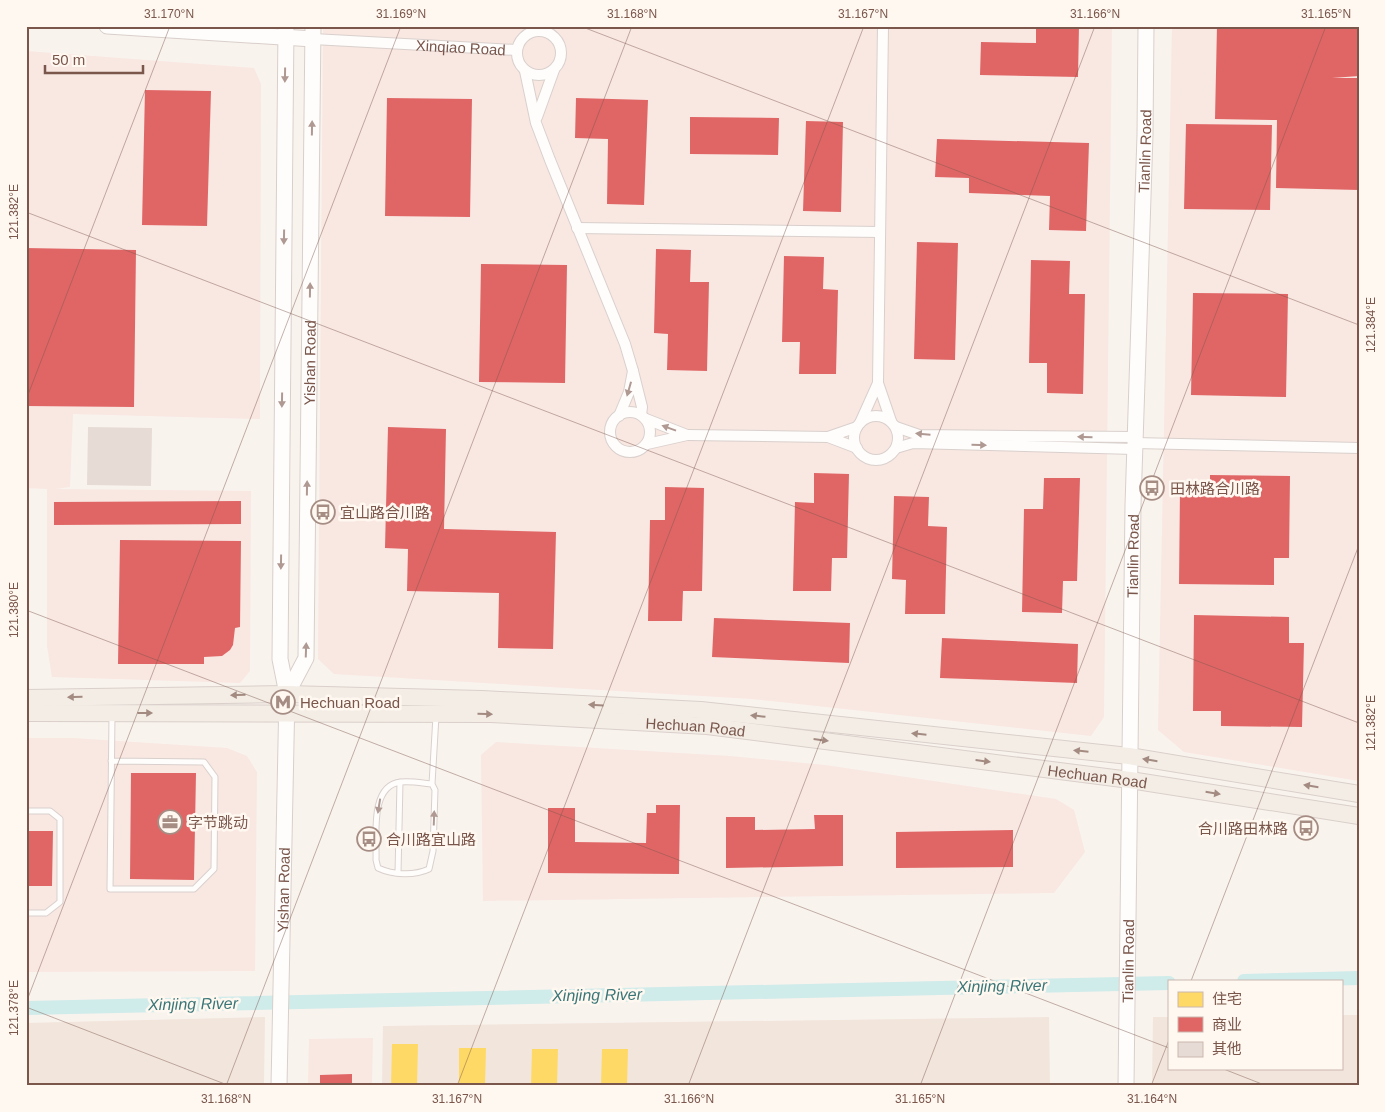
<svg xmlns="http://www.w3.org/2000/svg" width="1385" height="1112" viewBox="0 0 1385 1112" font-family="Arial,'Noto Sans SC',sans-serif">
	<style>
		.residential { fill: #f2e5dc }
		.commercial { fill: #f9e7e2 }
		.homes { fill: #ffd966 }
		.shops { fill: #e06666 }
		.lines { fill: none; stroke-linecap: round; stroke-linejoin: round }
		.canal { stroke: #cfebea; stroke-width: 14 }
		.building { fill: #e6dbd5 }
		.lane-casing { stroke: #d9d0cc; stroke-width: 7 }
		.street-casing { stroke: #d9d0cc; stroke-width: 12 }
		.secondary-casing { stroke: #d9cfca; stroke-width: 17 }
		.primary-casing { stroke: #dacfca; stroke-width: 18 }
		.lane { stroke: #fefdfc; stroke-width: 5 }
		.street { stroke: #fefdfc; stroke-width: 10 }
		.secondary { stroke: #fefdfc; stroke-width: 15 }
		.primary { stroke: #f3ede6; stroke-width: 16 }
		.oneway { fill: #af9992 }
		.oneway2 { fill: #a48b81 }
		.ticks { fill: none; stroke: #7a564b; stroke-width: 1; stroke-opacity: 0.45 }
		.labels { text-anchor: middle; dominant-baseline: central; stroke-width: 5; stroke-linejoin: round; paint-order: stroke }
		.street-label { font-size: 15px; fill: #7a564b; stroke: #fff8f1 }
		.poi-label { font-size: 15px; fill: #7a564b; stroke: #fff8f1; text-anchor: start }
		.water-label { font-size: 16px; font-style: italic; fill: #3a7678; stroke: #fff8f1 }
		.neatline { fill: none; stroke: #7a564b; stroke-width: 2 }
		.ticks-label { font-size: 12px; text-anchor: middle; fill: #7a564b }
	</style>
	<rect width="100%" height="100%" fill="#f9f3ee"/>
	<path class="residential" d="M1341,1015h18v71h-207l1,-69h16v51h172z
		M265,1017l-1,69h-238v-63z
		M1049,1017l1,69h-668l1,-60z"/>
	<path class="commercial" d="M323,26h789l-8,691 -13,19 -339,-37 -418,-25 -16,-15z
		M1172,26h187v755l-175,-29 -26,-22z
		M26,51l228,17 7,16 -1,335 -187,-5 -3,73 -14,2 195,2 -1,180 -10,12 -188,-6 -5,-31v-157l-21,-1z
		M26,738h47l154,10 20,8 10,16 -2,199 -229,1z
		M496,742l234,14 95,9 231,34 18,11 11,42 -31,41 -571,8 -2,-146z
		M373,1038l-1,48h-64l1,-47z"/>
	<path class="homes" d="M392,1044h26l-1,42h-26z
		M459,1048h27l-1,38h-26z
		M532,1049h26l-1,37h-26z
		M602,1049h26l-1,37h-26z"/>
	<path class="shops" d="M1036,26h43l-1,51 -98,-2 1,-33 55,1z
		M1217,26h142v50l-27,2h27v112l-83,-2 1,-68 -62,-1z
		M145,90l66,1 -4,135 -65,-1z
		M387,98l85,1 -2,118 -85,-1z
		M576,98l72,2 -4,105 -37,-1 1,-65 -33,-1z
		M690,117l89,1 -1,37 -88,-1z
		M806,121l37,1 -2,90 -38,-1z
		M1186,124l86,1 -2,85 -86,-1z
		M937,139l152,4 -3,88 -37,-1 1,-34 -81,-3v-15l-34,-1z
		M917,242l41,1 -3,117 -41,-1z
		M26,248l110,2 -2,157 -108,-1z
		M656,249l35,1 -1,32h19l-2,89 -40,-1 1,-36 -14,-1z
		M784,256l40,1 -1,32 15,1 -2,84h-37l1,-32h-18z
		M1031,260l39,1 -1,33h16l-2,100 -36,-1v-30h-18z
		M481,264l86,1 -2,118 -86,-1z
		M1193,293l95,1 -2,103 -95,-2z
		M388,427l58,2 -2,100 112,3 -3,117 -55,-1 1,-55 -92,-2 1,-42 -23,-1z
		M814,473l35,1 -2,84h-15l-1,33h-38l2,-89 19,1z
		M1210,475l80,1 -1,82h-15v27l-95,-1 1,-95h30z
		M1044,478h36l-3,103h-14l-1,32 -40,-1 2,-103h19z
		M665,487l39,1 -2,103h-19l-1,30h-34l2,-101h15z
		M894,496l35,1 -1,29 19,1 -2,87h-40l1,-34 -14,-1z
		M241,501v23l-187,1v-23z
		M120,540l121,1 -1,86 -5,1 -2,17 -3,5 -8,6 -18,1v7h-86z
		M1194,615l95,2v26h15l-2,84 -81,-1v-15h-28z
		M714,618l136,5 -1,40 -137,-6z
		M942,638l136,6 -1,39 -137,-5z
		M131,773h65l-2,107 -64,-1z
		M656,805h24l-1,69 -131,-1v-65h27v34l71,1 1,-30h9z
		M814,815h29v51l-117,2v-51h29v13l60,-1z
		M1013,830v37l-117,1v-36z
		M26,831h27l-1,55h-26z
		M352,1074v12h-32v-11z"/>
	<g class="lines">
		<path class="canal" d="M1244,981l115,-3
			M26,1008l1143,-25"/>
	</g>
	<path class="building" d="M88,427l64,1 -1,58 -64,-1z"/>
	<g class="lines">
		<g class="lane-casing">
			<path id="lane" d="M111,761l93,1 11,15 -1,92 -20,20h-84l2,-173
				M432,784c-10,-1 -21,-3 -31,-2 -32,3 -24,56 -25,78l2,8c15,7 36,8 51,1l4,-18 2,-61 -3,-6 4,-68
				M26,811h24l10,8v83l-14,11h-20
				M398,873l2,-91"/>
		</g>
		<g class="street-casing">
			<g id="street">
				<circle cx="539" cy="53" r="22"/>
				<path id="s1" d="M313,39l203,11"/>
				<path d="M525,71l11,52 14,37 75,184 8,27"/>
				<path d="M537,117l17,-47"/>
				<path d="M577,228l303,4"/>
				<path d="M878,383l5,-357"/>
				<circle cx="630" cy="432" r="20"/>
				<path d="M619,416l10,-24 4,-21 9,36 -1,8"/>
				<circle cx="876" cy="438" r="22"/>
				<path d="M646,419l41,16 -40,9"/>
				<path d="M860,423l18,-40 13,38"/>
				<path d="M896,427l23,8 215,2"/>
				<path d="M687,435l141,2"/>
				<path d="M1134,443l225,5"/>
				<path d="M857,448l-29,-11 29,-10"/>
				<path d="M896,448l17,-5 221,6"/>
			</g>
		</g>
		<g class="secondary-casing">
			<g id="secondary">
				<path d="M107,26l206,13"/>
				<path id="s2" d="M287,694l19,-36 7,-632"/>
				<path id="s3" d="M279,1086l8,-392 -7,-35 6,-633"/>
				<path id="s4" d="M1126,1086l7,-581 12,-370 1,-109"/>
			</g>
		</g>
		<g class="primary-casing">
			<g id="primary">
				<path d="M26,698l261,-4 195,5 219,11 428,46 230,38"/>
				<path id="s5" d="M26,713l465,1 216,12 423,54 229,36"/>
			</g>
		</g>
		<use href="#lane" class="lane"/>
		<use href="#street" class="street"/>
		<use href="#secondary" class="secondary"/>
		<use href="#primary" class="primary"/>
	</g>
	<defs><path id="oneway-solid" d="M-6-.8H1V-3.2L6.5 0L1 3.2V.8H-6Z" transform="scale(1.25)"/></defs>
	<g class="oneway">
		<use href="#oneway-solid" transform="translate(285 75) rotate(91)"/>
		<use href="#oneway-solid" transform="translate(312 128) rotate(-89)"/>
		<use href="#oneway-solid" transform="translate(284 237) rotate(91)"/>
		<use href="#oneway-solid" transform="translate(310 290) rotate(-89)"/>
		<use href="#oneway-solid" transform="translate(629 389) rotate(106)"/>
		<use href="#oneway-solid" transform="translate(282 400) rotate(91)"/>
		<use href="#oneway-solid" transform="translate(669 428) rotate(-160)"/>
		<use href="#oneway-solid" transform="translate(923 434) rotate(-175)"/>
		<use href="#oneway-solid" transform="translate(1085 437) rotate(-179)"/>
		<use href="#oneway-solid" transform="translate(979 445) rotate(1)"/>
		<use href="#oneway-solid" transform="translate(307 488) rotate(-89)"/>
		<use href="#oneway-solid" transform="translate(281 562) rotate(91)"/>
		<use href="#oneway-solid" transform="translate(306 650) rotate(-88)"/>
		<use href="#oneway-solid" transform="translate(379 806) rotate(99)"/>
		<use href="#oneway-solid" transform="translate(434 818) rotate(-88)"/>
	</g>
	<g class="oneway2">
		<use href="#oneway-solid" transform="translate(238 695) rotate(179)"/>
		<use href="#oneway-solid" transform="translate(75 697) rotate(179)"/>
		<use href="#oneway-solid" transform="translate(596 705) rotate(-177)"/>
		<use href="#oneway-solid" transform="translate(145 713)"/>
		<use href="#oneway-solid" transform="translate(485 714) rotate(1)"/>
		<use href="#oneway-solid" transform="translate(758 716) rotate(-174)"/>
		<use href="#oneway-solid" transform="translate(919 734) rotate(-174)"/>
		<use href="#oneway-solid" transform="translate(821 740) rotate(7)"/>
		<use href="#oneway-solid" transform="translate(1081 751) rotate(-174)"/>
		<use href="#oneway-solid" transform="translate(1150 760) rotate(-171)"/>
		<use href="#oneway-solid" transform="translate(983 761) rotate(7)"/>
		<use href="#oneway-solid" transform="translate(1311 786) rotate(-171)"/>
		<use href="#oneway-solid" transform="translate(1213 793) rotate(9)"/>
	</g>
	<path class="ticks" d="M580,26l779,299M26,212l1333,511M26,400l144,-374M26,610l1143,438M1191,981l168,-436M26,1003l375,-977M26,1007l204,79M1221,1068l46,18M226,1086l406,-1060M457,1086l407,-1060M688,1086l407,-1060M920,1086l406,-1060M1151,1086l18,-46"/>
	<defs>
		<g id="bus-ring" transform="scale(1.25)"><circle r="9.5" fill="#fff8f1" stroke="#a68d84" stroke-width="1.5"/><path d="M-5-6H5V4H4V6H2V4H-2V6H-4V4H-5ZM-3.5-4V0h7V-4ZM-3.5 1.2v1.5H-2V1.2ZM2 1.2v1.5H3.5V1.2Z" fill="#a68d84"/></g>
		<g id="metro-ring" transform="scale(1.25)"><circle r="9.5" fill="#fff8f1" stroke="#a68d84" stroke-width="1.5"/><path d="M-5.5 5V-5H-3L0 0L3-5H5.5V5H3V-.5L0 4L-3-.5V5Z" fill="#a68d84"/></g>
		<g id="office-ring" transform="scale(1.25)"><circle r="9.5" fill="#fff8f1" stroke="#a68d84" stroke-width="1.5"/><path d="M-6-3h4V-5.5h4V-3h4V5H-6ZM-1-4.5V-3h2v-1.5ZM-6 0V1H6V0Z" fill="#a68d84"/></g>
	</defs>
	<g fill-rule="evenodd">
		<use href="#bus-ring" x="1152" y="488"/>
		<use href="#bus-ring" x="323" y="512"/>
		<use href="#metro-ring" x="283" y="702"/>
		<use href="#office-ring" x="170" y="822"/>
		<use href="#bus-ring" x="1306" y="828"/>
		<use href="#bus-ring" x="369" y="839"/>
	</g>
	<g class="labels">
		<g class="street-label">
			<text stroke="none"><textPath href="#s1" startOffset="148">Xinqiao Road</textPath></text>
			<text stroke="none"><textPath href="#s4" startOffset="935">Tianlin Road</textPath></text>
			<text stroke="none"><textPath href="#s2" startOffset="336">Yishan Road</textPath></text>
			<text stroke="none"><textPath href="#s4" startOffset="530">Tianlin Road</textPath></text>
			<text stroke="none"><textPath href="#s5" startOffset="670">Hechuan Road</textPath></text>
			<text stroke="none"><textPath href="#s5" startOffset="1075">Hechuan Road</textPath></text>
			<text stroke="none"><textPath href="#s3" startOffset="196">Yishan Road</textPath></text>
			<text stroke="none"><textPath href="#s4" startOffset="125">Tianlin Road</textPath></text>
		</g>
		<g class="poi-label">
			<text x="1170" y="488">田林路合川路</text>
			<text x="340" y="512">宜山路合川路</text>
			<text x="300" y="702">Hechuan Road</text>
			<text x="188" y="822">字节跳动</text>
			<text x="1288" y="828" text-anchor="end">合川路田林路</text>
			<text x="386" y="839">合川路宜山路</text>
		</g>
		<g class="water-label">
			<text transform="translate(1002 986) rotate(-1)">Xinjing River</text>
			<text transform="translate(597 995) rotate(-1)">Xinjing River</text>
			<text transform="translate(193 1004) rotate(-1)">Xinjing River</text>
		</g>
	</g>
	<rect width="1385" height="1112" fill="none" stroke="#fff8f1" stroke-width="55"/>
	<rect x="1168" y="980" width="175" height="90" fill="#fff8f1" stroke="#cab7af"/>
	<rect x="1178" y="992" width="25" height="15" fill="#ffd966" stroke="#cab7af"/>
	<text x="1212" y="1004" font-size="15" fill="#7a564b">住宅</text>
	<rect x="1178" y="1017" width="25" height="15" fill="#e06666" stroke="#cab7af"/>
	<text x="1212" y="1030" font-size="15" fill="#7a564b">商业</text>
	<rect x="1178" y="1042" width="25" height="15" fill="#e6dbd5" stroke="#cab7af"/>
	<text x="1212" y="1054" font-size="15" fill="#7a564b">其他</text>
	<path d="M45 65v8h98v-8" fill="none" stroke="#7a564b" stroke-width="2.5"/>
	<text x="52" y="65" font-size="15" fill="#7a564b" stroke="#fff8f1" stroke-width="4" paint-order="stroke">50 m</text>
	<rect x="28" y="28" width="1330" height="1056" class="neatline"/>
	<g class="ticks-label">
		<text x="169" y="18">31.170°N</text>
		<text x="401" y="18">31.169°N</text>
		<text x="632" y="18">31.168°N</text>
		<text x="863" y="18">31.167°N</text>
		<text x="1095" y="18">31.166°N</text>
		<text x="1326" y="18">31.165°N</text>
		<text transform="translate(14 212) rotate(-90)" y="4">121.382°E</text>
		<text transform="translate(1371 325) rotate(-90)" y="4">121.384°E</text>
		<text transform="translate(14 610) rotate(-90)" y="4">121.380°E</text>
		<text transform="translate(1371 723) rotate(-90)" y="4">121.382°E</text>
		<text transform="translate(14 1008) rotate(-90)" y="4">121.378°E</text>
		<text x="226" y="1103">31.168°N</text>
		<text x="457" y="1103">31.167°N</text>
		<text x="689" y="1103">31.166°N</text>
		<text x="920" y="1103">31.165°N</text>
		<text x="1152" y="1103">31.164°N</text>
	</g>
</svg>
